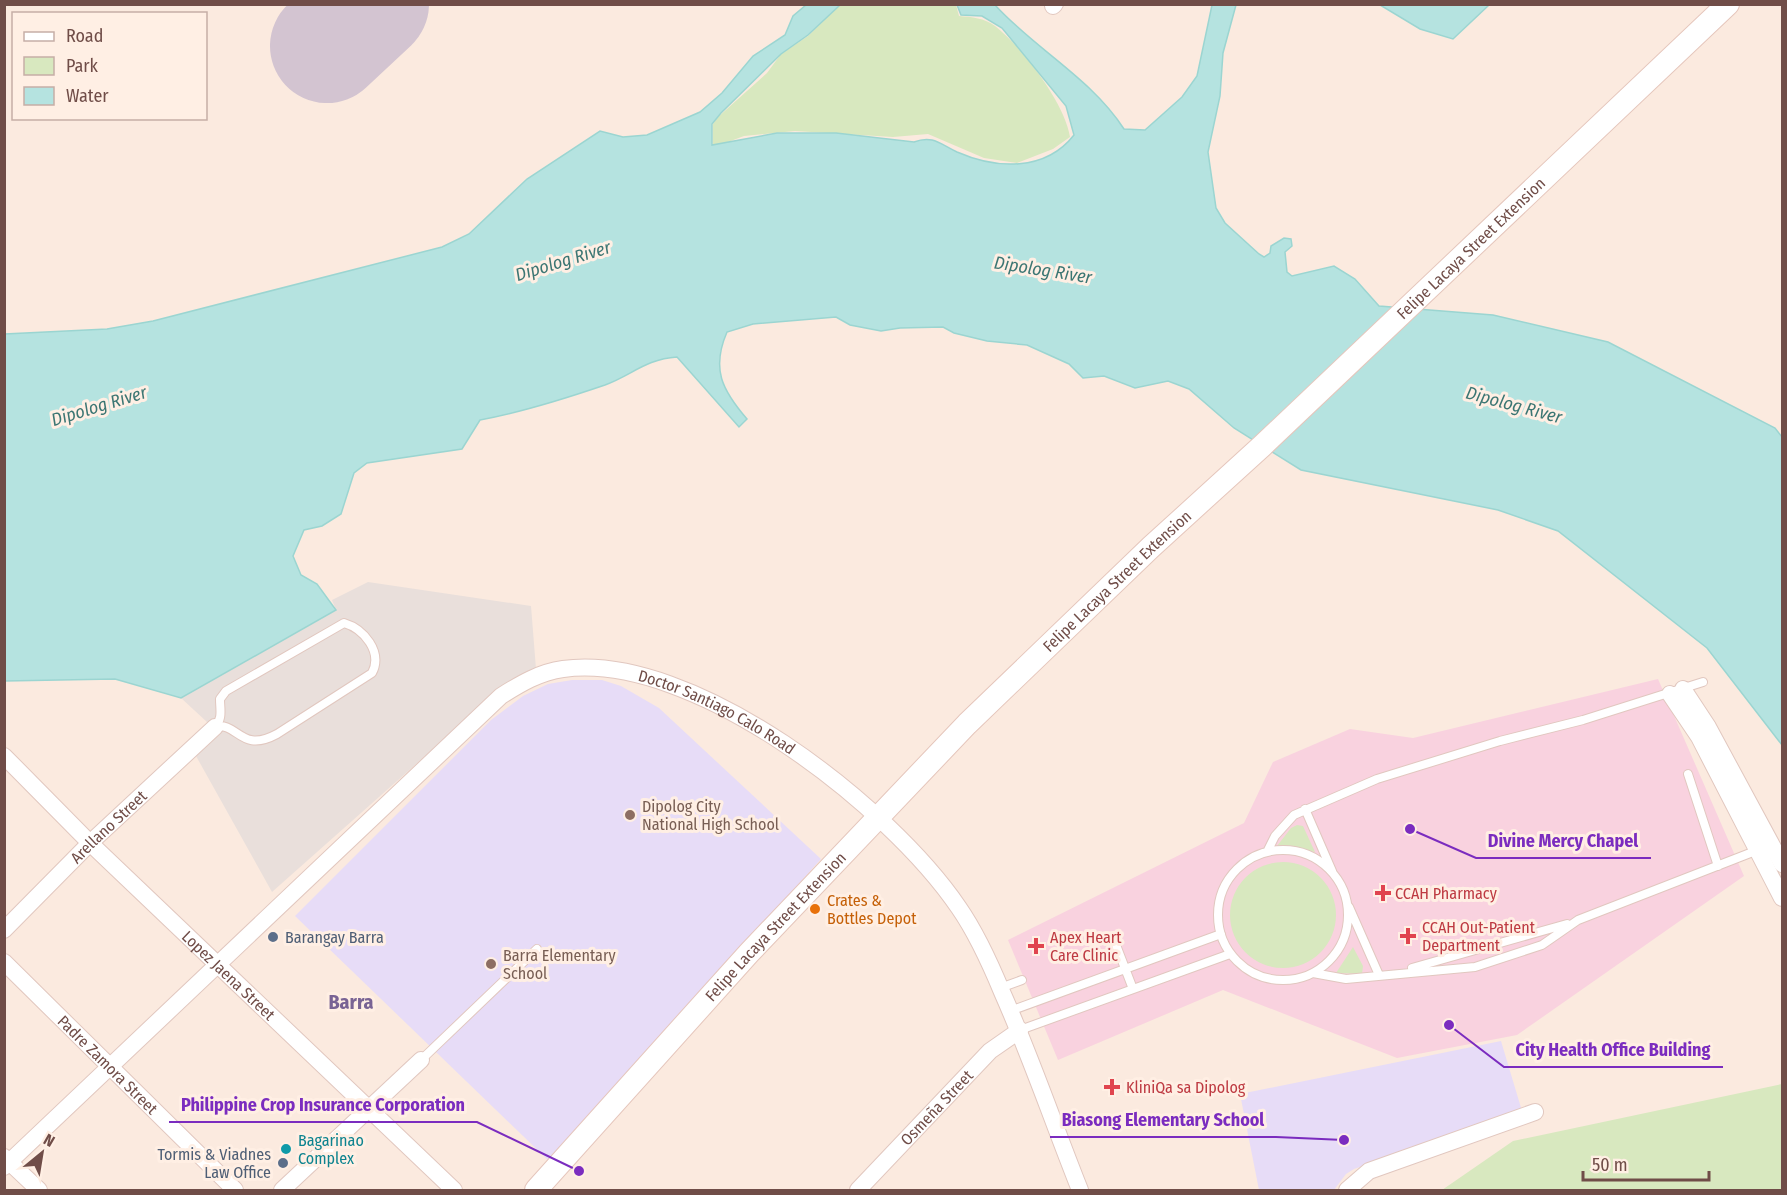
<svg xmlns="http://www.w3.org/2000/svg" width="1787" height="1195" viewBox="0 0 1787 1195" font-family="'Fira Sans Condensed',sans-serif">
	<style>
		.industrial { fill: #e9dfdb }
		.education { fill: #e7dcf7 }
		.medical { fill: #f9d2df }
		.green { fill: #d8e8bf }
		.water { fill: #b5e3e0; stroke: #9bd5d1; stroke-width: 1.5 }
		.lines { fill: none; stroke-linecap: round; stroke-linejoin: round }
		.runway { stroke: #d3c4d1; stroke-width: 114 }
		.service-casing { stroke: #e1c7bf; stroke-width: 10 }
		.minor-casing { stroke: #e1c7bf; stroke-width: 18 }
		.secondary-casing { stroke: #e5c6bc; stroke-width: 24 }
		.service { stroke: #fff; stroke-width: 8 }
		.minor { stroke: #fff; stroke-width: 16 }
		.secondary { stroke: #fff; stroke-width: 22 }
		.education-dot { fill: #8d6e63; stroke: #ffefe4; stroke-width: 2 }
		.health-dot { fill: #e0444e; stroke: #ffefe4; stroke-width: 2 }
		.food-dot { fill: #e8710a; stroke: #ffefe4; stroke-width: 2 }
		.service-dot { fill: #5c6f8a; stroke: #ffefe4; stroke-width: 2 }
		.culture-dot { fill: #0f9aa8; stroke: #ffefe4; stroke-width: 2 }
		.labels { text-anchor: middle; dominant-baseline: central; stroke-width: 6; stroke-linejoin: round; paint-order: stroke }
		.street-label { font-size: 16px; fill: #704d48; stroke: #ffefe4 }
		.education-label { font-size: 16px; fill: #785e54; stroke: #ffefe4; text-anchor: start }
		.health-label { font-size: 16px; fill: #be3a42; stroke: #ffefe4; text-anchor: start }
		.food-label { font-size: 16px; fill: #c56008; stroke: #ffefe4; text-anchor: start }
		.service-label { font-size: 16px; fill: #4e5e75; stroke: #ffefe4; text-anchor: start }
		.culture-label { font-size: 16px; fill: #0d838f; stroke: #ffefe4; text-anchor: start }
		.water-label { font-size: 18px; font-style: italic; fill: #3c7673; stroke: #ffefe4 }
		.quarter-label { font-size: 20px; font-weight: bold; fill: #796394; stroke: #ffefe4 }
		.leader { fill: none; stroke: #7b2cbf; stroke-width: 2 }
		.callout-dot { fill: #7b2cbf; stroke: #ffefe4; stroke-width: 2 }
		.callout-label { font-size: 18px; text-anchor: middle; font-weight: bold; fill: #7b2cbf; stroke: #ffefe4; stroke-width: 6; stroke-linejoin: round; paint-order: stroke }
	</style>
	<rect width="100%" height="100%" fill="#fbeadf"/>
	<path class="industrial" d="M368,582l163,24 5,63 -68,49 -196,174 -76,-136 24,-22 -39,-36 155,-88 -4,-10z"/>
	<path class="education" d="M572,680h30l19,6 38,22 162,151 -271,303 -255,-246 196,-196 32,-24 25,-12z
		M1501,1041l21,70 -168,58 -8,5 -12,16h-75l-19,-96z"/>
	<path class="medical" d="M1658,679l86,197 -227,159 -120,23 -174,-68 -165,70 -50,-120 236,-117 29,-61 77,-33 63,9z"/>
	<path class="green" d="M841,4l115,1 3,11c13,1 25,2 36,10 27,21 70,77 75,111l-17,12 -36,14 -33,-5 -56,-24 -35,3 -98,-6 -51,5 -24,9 -7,-1v-20l5,-7 49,-44 14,-19 27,-18z
		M1297,825l6,1 12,26 -38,-6 14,-18z
		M1230 915a53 53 0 1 1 106 0a53 53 0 1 1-106 0Z
		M1353,947l10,19 -1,8 -26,-1z
		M1782,1084v106h-340l71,-49z"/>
	<path class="water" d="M806,5h34l-32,30 -27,19 -60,59 -9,11v21l65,-12h59l78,9c19,-7 26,2 43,10 39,17 88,20 117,-17l-8,-29 -64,-78 -20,-12 -21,-1 -4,-10h38c40,44 96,73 129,124l21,1 37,-33 15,-21 15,-71h24l-13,48 -3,43 -12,56 8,56 9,15 34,31 5,3 6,-4 1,-7 13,-8 7,1 1,7 -7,6 2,20 5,4 42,-10 21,13 24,27 114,9 115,27 167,86 7,9v308l-75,-97 -149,-117 -60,-21 -197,-40 -67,-42 -45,-39 -21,-8 -33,7 -31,-12 -21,2 -14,-14 -42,-19 -40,-4 -33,-8 -11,-6 -43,1 -19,3 -31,-6 -14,-8 -83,7 -26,8c-16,37 -5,58 20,87l-8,8 -62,-70c-31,2 -45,18 -72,28 -41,14 -82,27 -125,35l-18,29 -95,14 -13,10 -13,41 -19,12 -18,4 -11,26 8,19 16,9 19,26 -155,88 -66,-19 -110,2v-347l102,-5 46,-8 289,-74 27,-13 58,-55 73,-48 23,6 24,-2 53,-23 22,-19 31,-37 32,-21 8,-19z
		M1380,5h109l-36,34 -33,-10z"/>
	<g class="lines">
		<path class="runway" d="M327,46l45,-42"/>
		<g class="service-casing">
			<path id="service" d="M344,623c20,6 39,29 28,50l-95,61c-37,20 -39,-13 -62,-7 8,-9 5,-17 5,-28l6,-8z
				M1688,774l30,92
				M1305,809l27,62
				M1218 915a65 65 0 1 1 130 0a65 65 0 1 1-130 0Z
				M1267,852l8,-16 19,-21 83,-36 123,-38 83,-21 120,-38
				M1349,907l30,68
				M1116,945l17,44
				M1412,968l155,-44
				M1313,973l33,6 129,-12 67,-22 36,-25 180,-70
				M1000,988l22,-8
				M1010,1011l211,-77
				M1020,1030l210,-76
				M421,1060l116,-111"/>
		</g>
		<g class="minor-casing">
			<g id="minor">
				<path d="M1053,6l2,-2"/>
				<path d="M1683,689l25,38 74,137"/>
				<path d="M1670,694l29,43 83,161"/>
				<path id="s1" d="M4,756l86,87 364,347"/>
				<path id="s2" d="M4,930l86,-87 125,-116"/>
				<path id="s3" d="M4,962l231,228"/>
				<path d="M4,1157l35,33"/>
				<path id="s4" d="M4,1167l497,-471c19,-12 39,-24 62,-27 130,-18 327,137 396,239 18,26 31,55 43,84 29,65 52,133 78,198"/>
				<path d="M282,1190l139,-130"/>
				<path id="s5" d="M858,1190l132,-139 30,-21"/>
				<path d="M1347,1190l22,-19 166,-59"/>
			</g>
		</g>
		<g class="secondary-casing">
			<g id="secondary">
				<path id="s6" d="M536,1190l213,-237 218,-229 184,-177 111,-101 466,-442"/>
			</g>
		</g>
		<use href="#service" class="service"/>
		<use href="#minor" class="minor"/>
		<use href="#secondary" class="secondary"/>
	</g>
	<g class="education-dot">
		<circle cx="630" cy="815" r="6"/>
		<circle cx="491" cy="964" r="6"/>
	</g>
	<g class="health-dot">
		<path d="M1380 884h6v6h6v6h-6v6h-6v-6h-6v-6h6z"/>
		<path d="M1405 927h6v6h6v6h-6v6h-6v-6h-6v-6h6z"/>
		<path d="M1033 937h6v6h6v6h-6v6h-6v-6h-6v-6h6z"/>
		<path d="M1109 1078h6v6h6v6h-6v6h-6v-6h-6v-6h6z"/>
	</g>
	<circle class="food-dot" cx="815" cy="909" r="6"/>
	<g class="service-dot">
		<circle cx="273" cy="937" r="6"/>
		<circle cx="283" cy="1163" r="6"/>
	</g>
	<circle class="culture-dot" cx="286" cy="1149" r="6"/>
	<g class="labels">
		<g class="street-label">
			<text stroke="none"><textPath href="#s6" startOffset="1328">Felipe Lacaya Street Extension</textPath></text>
			<text stroke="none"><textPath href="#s6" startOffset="842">Felipe Lacaya Street Extension</textPath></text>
			<text stroke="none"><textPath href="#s4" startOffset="916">Doctor Santiago Calo Road</textPath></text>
			<text stroke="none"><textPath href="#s2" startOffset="147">Arellano Street</textPath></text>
			<text stroke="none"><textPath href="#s6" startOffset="356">Felipe Lacaya Street Extension</textPath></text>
			<text stroke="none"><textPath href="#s1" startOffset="314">Lopez Jaena Street</textPath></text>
			<text stroke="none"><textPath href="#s3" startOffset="146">Padre Zamora Street</textPath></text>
			<text stroke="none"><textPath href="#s5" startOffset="114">Osmeña Street</textPath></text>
		</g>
		<g class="education-label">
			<text x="642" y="806">Dipolog City<tspan x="642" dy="18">National High School</tspan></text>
			<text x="503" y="955">Barra Elementary<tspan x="503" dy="18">School</tspan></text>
		</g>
		<g class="health-label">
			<text x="1395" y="893">CCAH Pharmacy</text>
			<text x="1422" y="927">CCAH Out-Patient<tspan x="1422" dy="18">Department</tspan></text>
			<text x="1050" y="937">Apex Heart<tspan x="1050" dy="18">Care Clinic</tspan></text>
			<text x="1126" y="1087">KliniQa sa Dipolog</text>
		</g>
		<g class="food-label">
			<text x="827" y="900">Crates &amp;<tspan x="827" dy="18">Bottles Depot</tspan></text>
		</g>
		<g class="service-label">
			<text x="285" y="937">Barangay Barra</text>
			<text x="271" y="1154" text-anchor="end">Tormis &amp; Viadnes<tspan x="271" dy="18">Law Office</tspan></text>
		</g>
		<g class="culture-label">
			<text x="298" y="1140">Bagarinao<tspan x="298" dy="18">Complex</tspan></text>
		</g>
		<g class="water-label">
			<text transform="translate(563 261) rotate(-17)">Dipolog River</text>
			<text transform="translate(1043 270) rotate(9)">Dipolog River</text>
			<text transform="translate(1514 405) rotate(15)">Dipolog River</text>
			<text transform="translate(99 406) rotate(-17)">Dipolog River</text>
		</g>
		<g class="quarter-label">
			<text x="351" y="1002">Barra</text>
		</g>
	</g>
	<path class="leader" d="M1410 829L1476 858H1651M1449 1025L1504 1067H1723M579 1171L477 1122H169M1344 1140L1276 1137H1050"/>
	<g class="callout-dot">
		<circle cx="1410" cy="829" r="6"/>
		<circle cx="1449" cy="1025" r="6"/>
		<circle cx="579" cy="1171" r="6"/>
		<circle cx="1344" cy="1140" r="6"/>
	</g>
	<g class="callout-label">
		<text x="1563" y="847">Divine Mercy Chapel</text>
		<text x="1613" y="1056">City Health Office Building</text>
		<text x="323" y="1111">Philippine Crop Insurance Corporation</text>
		<text x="1163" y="1126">Biasong Elementary School</text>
	</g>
	<rect width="1787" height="1195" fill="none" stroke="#704d48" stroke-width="12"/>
	<rect x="12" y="12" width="195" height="108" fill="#ffefe4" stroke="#c6aea6" stroke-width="1.5"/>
	<rect x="24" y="32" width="30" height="9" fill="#ffffff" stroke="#c6aea6" stroke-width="1.5"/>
	<text x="66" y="42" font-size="18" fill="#704d48">Road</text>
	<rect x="24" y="57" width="30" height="18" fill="#d8e8bf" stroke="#c6aea6" stroke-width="1.5"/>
	<text x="66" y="72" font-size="18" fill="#704d48">Park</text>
	<rect x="24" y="87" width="30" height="18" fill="#b5e3e0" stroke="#c6aea6" stroke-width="1.5"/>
	<text x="66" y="102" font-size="18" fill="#704d48">Water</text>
	<g transform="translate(42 1153) rotate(30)" stroke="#ffefe4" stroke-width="4.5" paint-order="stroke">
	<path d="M0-4.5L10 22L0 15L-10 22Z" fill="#704d48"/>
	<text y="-9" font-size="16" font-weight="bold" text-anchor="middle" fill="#704d48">N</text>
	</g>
	<path d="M1583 1171v9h126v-9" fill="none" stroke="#704d48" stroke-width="3"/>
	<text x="1592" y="1171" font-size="18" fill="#704d48" stroke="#ffefe4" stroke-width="4.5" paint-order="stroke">50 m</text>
</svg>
